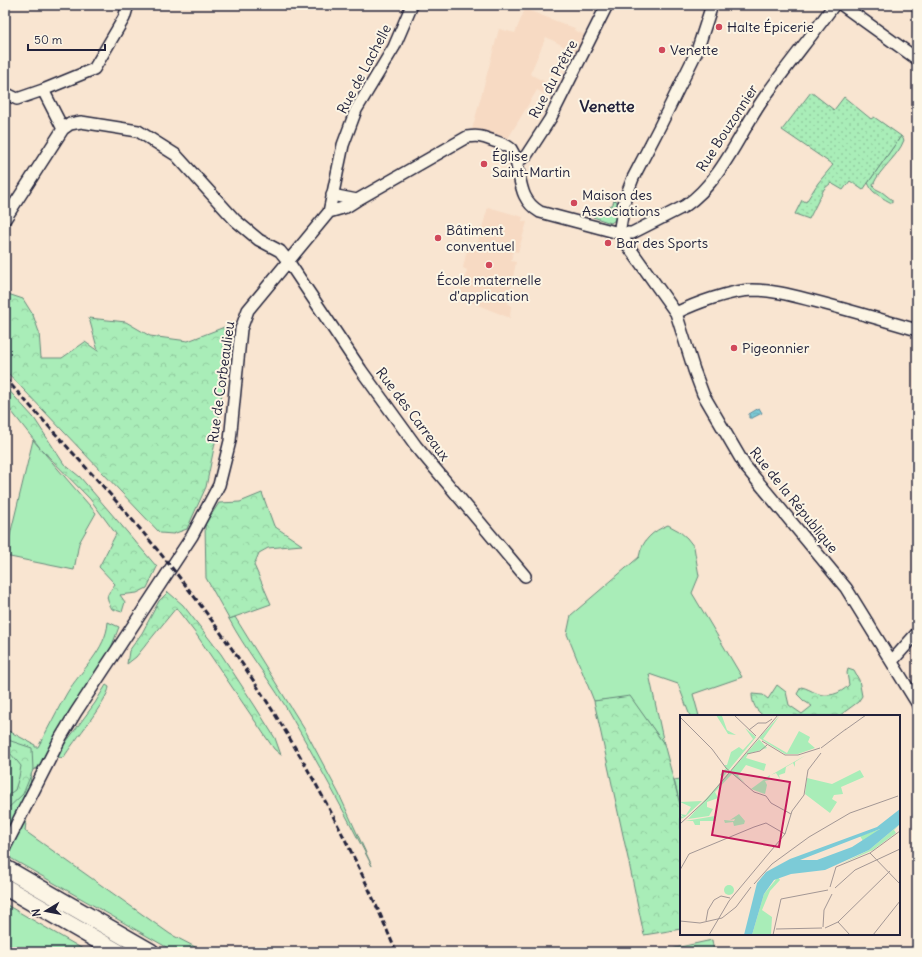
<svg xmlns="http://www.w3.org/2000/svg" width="922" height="957" viewBox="0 0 922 957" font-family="Delius,sans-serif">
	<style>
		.built { fill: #f7dac3 }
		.green { fill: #a9edb8; stroke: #66887a }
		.forest { fill: url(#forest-crowns); stroke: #66887a }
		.park { fill: url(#park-dots); stroke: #66887a }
		.water { fill: url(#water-waves); stroke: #588799 }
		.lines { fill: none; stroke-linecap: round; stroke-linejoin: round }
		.minor-casing { stroke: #22223b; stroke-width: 14 }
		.highway-casing { stroke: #22223b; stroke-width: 19 }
		.minor { stroke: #fcf5e5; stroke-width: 11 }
		.highway { stroke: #fcf5e5; stroke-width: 16 }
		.rail { stroke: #22223b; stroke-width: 3; stroke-dasharray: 6 3; stroke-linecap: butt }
		.poi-dot { fill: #d1495b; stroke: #fcf5e5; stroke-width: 1.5 }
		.labels { text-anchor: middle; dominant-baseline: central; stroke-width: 4; stroke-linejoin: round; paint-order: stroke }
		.poi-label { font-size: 14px; fill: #22223b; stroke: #fcf5e5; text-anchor: start }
		.street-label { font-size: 14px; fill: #22223b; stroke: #fcf5e5 }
		.quarter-label { font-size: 16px; font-weight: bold; fill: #22223b; stroke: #fcf5e5 }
		.inset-road { fill: none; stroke: #a39795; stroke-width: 1 }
		.view { fill: #c2185b; fill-opacity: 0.15; stroke: #c2185b; stroke-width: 2 }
		.inset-edge { fill: none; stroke: #22223b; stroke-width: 2 }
	</style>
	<defs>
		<pattern id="forest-crowns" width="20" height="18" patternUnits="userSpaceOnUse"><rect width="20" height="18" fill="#a9edb8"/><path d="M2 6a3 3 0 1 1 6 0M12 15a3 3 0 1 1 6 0" fill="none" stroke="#91cb9f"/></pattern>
		<pattern id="park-dots" width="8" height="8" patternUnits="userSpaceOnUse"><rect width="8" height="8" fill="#a9edb8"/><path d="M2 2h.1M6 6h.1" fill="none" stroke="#91cb9f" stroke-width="1.8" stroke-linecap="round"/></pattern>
		<pattern id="water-waves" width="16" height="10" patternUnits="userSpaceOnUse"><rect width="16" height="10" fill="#7ccbd7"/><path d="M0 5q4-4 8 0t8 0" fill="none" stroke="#6baeb9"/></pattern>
	</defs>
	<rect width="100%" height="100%" fill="#f9e5d1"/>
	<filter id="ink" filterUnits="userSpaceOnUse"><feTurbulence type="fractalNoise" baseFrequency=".025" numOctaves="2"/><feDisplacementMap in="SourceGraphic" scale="8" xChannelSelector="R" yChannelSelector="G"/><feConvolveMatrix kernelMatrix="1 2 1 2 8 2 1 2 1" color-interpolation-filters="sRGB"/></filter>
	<g filter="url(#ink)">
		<path class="built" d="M525,9l44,17 6,2 -1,2 14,6 -9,18 -33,-17 -16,37 24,13 -5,9 -12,-6 -30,50 -30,-11 -5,1 27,-101 16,4z
			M488,207l35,10 -1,4 5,1 -9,30 -5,-1 -2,10 5,1 -8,42 3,2 -1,12 -52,-21 9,-27 -4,-2 4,-19 6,1v-1h3z"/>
		<path class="green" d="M614,200l3,1 -2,19 -4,3 -18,-6 1,-8 7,3 12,-8z
			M33,440l63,73 -17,30 -5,27 -69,-14z
			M668,525l11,6 8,7 7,9 5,29 -7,17 50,84 -49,17 6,22h-9l-12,-32 -29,-10 15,70 -34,-47 -36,4 -27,-67 4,-19 68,-58c3,-17 14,-26 29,-32z
			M235,617l70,113 34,64 33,72c-28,-55 -57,-109 -88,-162 -18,-29 -39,-55 -55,-85z
			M108,622l11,5 -8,21 -46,73 -26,46 -6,3 -1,-2 -7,63 145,103 35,18h-30l-170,-97v-126l30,16v2h3c10,-18 19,-37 29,-54 14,-23 39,-43 41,-71z
			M106,685l3,2c-1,13 -36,55 -45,70l-5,1 -1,-5 37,-50z
			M681,779v29l-7,-28z
			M5,904l83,48h-83z"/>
		<path class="forest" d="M901,136l3,4c-6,17 -24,28 -31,45l1,3 8,4 10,8v3c-3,-1 -16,-9 -18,-11 -3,-2 -4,-6 -6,-9z
			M5,293l18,6 10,16 6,17 2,26h21l23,-16 13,9 -9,-33 37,4 24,14 38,5 39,-15 2,14 -13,98 -10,49 -19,42 -14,5 -13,-1 -155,-163z
			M5,386l29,32 30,46 16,13 77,90 -10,21 -10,5 -17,2 5,7 -3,10 -10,-3c-8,-14 -5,-13 3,-25l-16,-17 17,-33 -26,-35 -49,-50 -36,-46z
			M262,493l12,33 28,19 -34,3 -9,5 -5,12 17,39 -42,15 -23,-41 -1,-54 14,-21 21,-1z
			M168,592l15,13 38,49 34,52 20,32 6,17 -7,-6 -78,-115 -20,-26 -40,49 -9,7 2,-13 13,-18 17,-32z
			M848,669l6,2 5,9 3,16 -4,6 -19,14h-75c-8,-5 -12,-13 -12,-22l11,1 5,4 9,-14 9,7 3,13 13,9 10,-8 -8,-5 -7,-7 4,-7c6,1 10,4 15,6 12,5 24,1 33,-8l-2,-12z
			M630,696l34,48 17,64v121l-37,6 -15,-72 -35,-162z
			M5,739l27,9 1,22 -10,24 -18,17v-14l10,-7 4,-13 2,-11 -4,-5 -9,-10 -3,1z
			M712,940l2,12h-53l1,-1z"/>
		<path class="park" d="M811,92l23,18 10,-13 27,22 3,-2 27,19 -38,54 -13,-9 -7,9 -12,-7 -7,6 -15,30 -14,-5 7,-14 4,2 12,-19 15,-18 -51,-35z"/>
		<path class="water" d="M759,408l3,5 -10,5h-3v-4z"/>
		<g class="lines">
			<g class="minor-casing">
				<path id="minor" d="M712,5l-15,46 -37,75 -27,52 -8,21 -6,34 57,80 18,57 9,24 42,72 101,122 71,115
					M842,5l75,54
					M43,90l20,39
					M5,93l12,6 26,-9 51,-21 30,-51 4,-13
					M516,162l10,-6 24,-37 57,-114
					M357,200l110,-63c12,-2 16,0 27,4 6,2 13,4 17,8 2,3 3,5 4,9 7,21 3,41 25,54l79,21h13l53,-27c37,-26 53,-70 77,-105 23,-33 49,-64 72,-96
					M329,212l17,-5 11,-7 -25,-5
					M5,219l58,-90 7,-5 11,-2 57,9 38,24 59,65 24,20 21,11 8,10 73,109 55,76 109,130
					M676,313c20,-10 53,-22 76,-23 21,0 42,6 62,11 35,9 69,19 103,29
					M892,661l25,-28
					M5,847l56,-110 15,-25 116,-176 27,-51 11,-44 11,-112 7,-19 81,-98 14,-67 13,-35 38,-63 18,-42"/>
			</g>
			<g class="highway-casing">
				<path id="highway" d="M5,868l146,84
					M5,887l113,65"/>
			</g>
			<use href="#minor" class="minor"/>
			<use href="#highway" class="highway"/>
			<path class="rail" d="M5,378c56,63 115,124 167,190 92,116 168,246 224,384"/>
		</g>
	</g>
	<g class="poi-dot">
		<circle cx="719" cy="27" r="4"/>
		<circle cx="662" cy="50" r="4"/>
		<circle cx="484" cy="164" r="4"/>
		<circle cx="574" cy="203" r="4"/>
		<circle cx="438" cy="238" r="4"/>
		<circle cx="608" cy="243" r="4"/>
		<circle cx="489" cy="265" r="4"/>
		<circle cx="734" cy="348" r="4"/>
	</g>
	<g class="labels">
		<g class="poi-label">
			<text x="727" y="27">Halte Épicerie</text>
			<text x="670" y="50">Venette</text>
			<text x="492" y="156">Église<tspan x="492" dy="16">Saint-Martin</tspan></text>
			<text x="582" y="195">Maison des<tspan x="582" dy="16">Associations</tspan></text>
			<text x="446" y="230">Bâtiment<tspan x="446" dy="16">conventuel</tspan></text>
			<text x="616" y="243">Bar des Sports</text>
			<text x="489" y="280" text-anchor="middle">École maternelle<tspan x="489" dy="16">d'application</tspan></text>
			<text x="742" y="348">Pigeonnier</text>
		</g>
		<g class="street-label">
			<text transform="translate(364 69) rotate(-62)">Rue de Lachelle</text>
			<text transform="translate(553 79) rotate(-62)">Rue du Prêtre</text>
			<text transform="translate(727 128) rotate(-57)">Rue Bouzonnier</text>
			<text transform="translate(221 382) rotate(-82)">Rue de Corbeaulieu</text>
			<text transform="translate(413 414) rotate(53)">Rue des Carreaux</text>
			<text transform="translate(794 500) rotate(51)">Rue de la République</text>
		</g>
		<g class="quarter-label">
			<text x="607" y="106">Venette</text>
		</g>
	</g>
	<g transform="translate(680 715)">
		<rect width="220" height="220" fill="#f9e5d1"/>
		<path d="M100,0l-17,24 24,14 12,-22 11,6 -2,5 7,6 -17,6h-13l-26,-16zM65,13l11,9 -33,40 -3,-2 6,-7 -2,-3h3l4,-13 8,-5 4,3 10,-11zM79,24l8,9 -19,6 -2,4 20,6 -2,7 -18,-6 -8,11 7,7 -13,-9 -17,18 3,6 -11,4v5l6,2 -4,7 -21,3zM180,55l4,7 -23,10 2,7 -9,1 -2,4 5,3 -7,11 -25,-19 2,-16 25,6zM59,99l6,7 -1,3 -10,2 -1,-4 -8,1 -1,-3 10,1 1,-2 -5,1zM220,109l-6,6 2,3 -23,17 -32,14 28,-14zM200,114l-3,4 -14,8 -3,-5zM98,162l2,3 -10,11 -8,19 10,7 -1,18h-19l12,-41z" fill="#a9edb8"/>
		<path d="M36,0l6,1 5,14 9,5 -8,-1zM126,40l-11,7v5l-2,-4 -7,4 -1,6 -6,2 1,4 -4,-6 -5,2zM90,60l-1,5 -4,1 2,4 -2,9 -14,-5zM22,86l-17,16 -5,2v-3l4,1 -4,-3 6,1 5,-8 -11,-5zM35,101l1,5h-16v4h-5l-2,-4h-8z" fill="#a9edb8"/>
		<path d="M44 175a5 5 0 1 1 10 0a5 5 0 1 1-10 0Z" fill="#a9edb8"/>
		<path d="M220,94v15l-31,26 -44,20 -34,4 -17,6 -10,14 -12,41h-8l13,-52 9,-11 24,-13 87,-32zM200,114l-28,18 -35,13h-17z" fill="#7ccbd7" fill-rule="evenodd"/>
		<path class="inset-road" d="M54,0l22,21M0,2l32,32 14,19 28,24 12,4 5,7 20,11M69,15l9,-7h8l6,-4M165,15l21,-15M82,26l23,14h13l22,-7M141,33l25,-19M67,39l13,-3 7,-6M0,109l27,-25 71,-84M190,138l30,31M190,138l30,-22M0,155l9,-16 65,-27 12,-4 19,11M74,169l18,-20 37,-27 41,-24 48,-17M150,172l6,-20 34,-14M155,173l20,-18 45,-21M101,184l47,-9M0,206l20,2 22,-5 14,-11 15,-20M26,206l2,-11 6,-10 7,-4 9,2M158,207l12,13M143,212l1,-17 8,-16M145,213l13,-6 52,-51M96,214l46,-1M29,220l20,-34 56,-67 7,-23 12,-16 4,-25 13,-17M93,220l8,-36M193,220l27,-34"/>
		<path class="view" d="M43,56l67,11 -11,65 -67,-12z"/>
		<rect width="220" height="220" class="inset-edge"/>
	</g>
	<rect width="922" height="957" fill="none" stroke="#fcf5e5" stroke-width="20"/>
	<rect x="10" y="10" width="902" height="937" fill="none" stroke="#22223b" stroke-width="1.5" filter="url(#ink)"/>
	<g transform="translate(46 911) rotate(260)" stroke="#fcf5e5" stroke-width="3" paint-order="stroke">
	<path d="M0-3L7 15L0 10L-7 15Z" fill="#22223b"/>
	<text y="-6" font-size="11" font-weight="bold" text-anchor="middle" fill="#22223b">N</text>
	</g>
	<path d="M28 44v6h77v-6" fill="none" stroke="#22223b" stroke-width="2"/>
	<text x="34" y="44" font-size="12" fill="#22223b" stroke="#fcf5e5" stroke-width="3" paint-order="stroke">50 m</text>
</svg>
